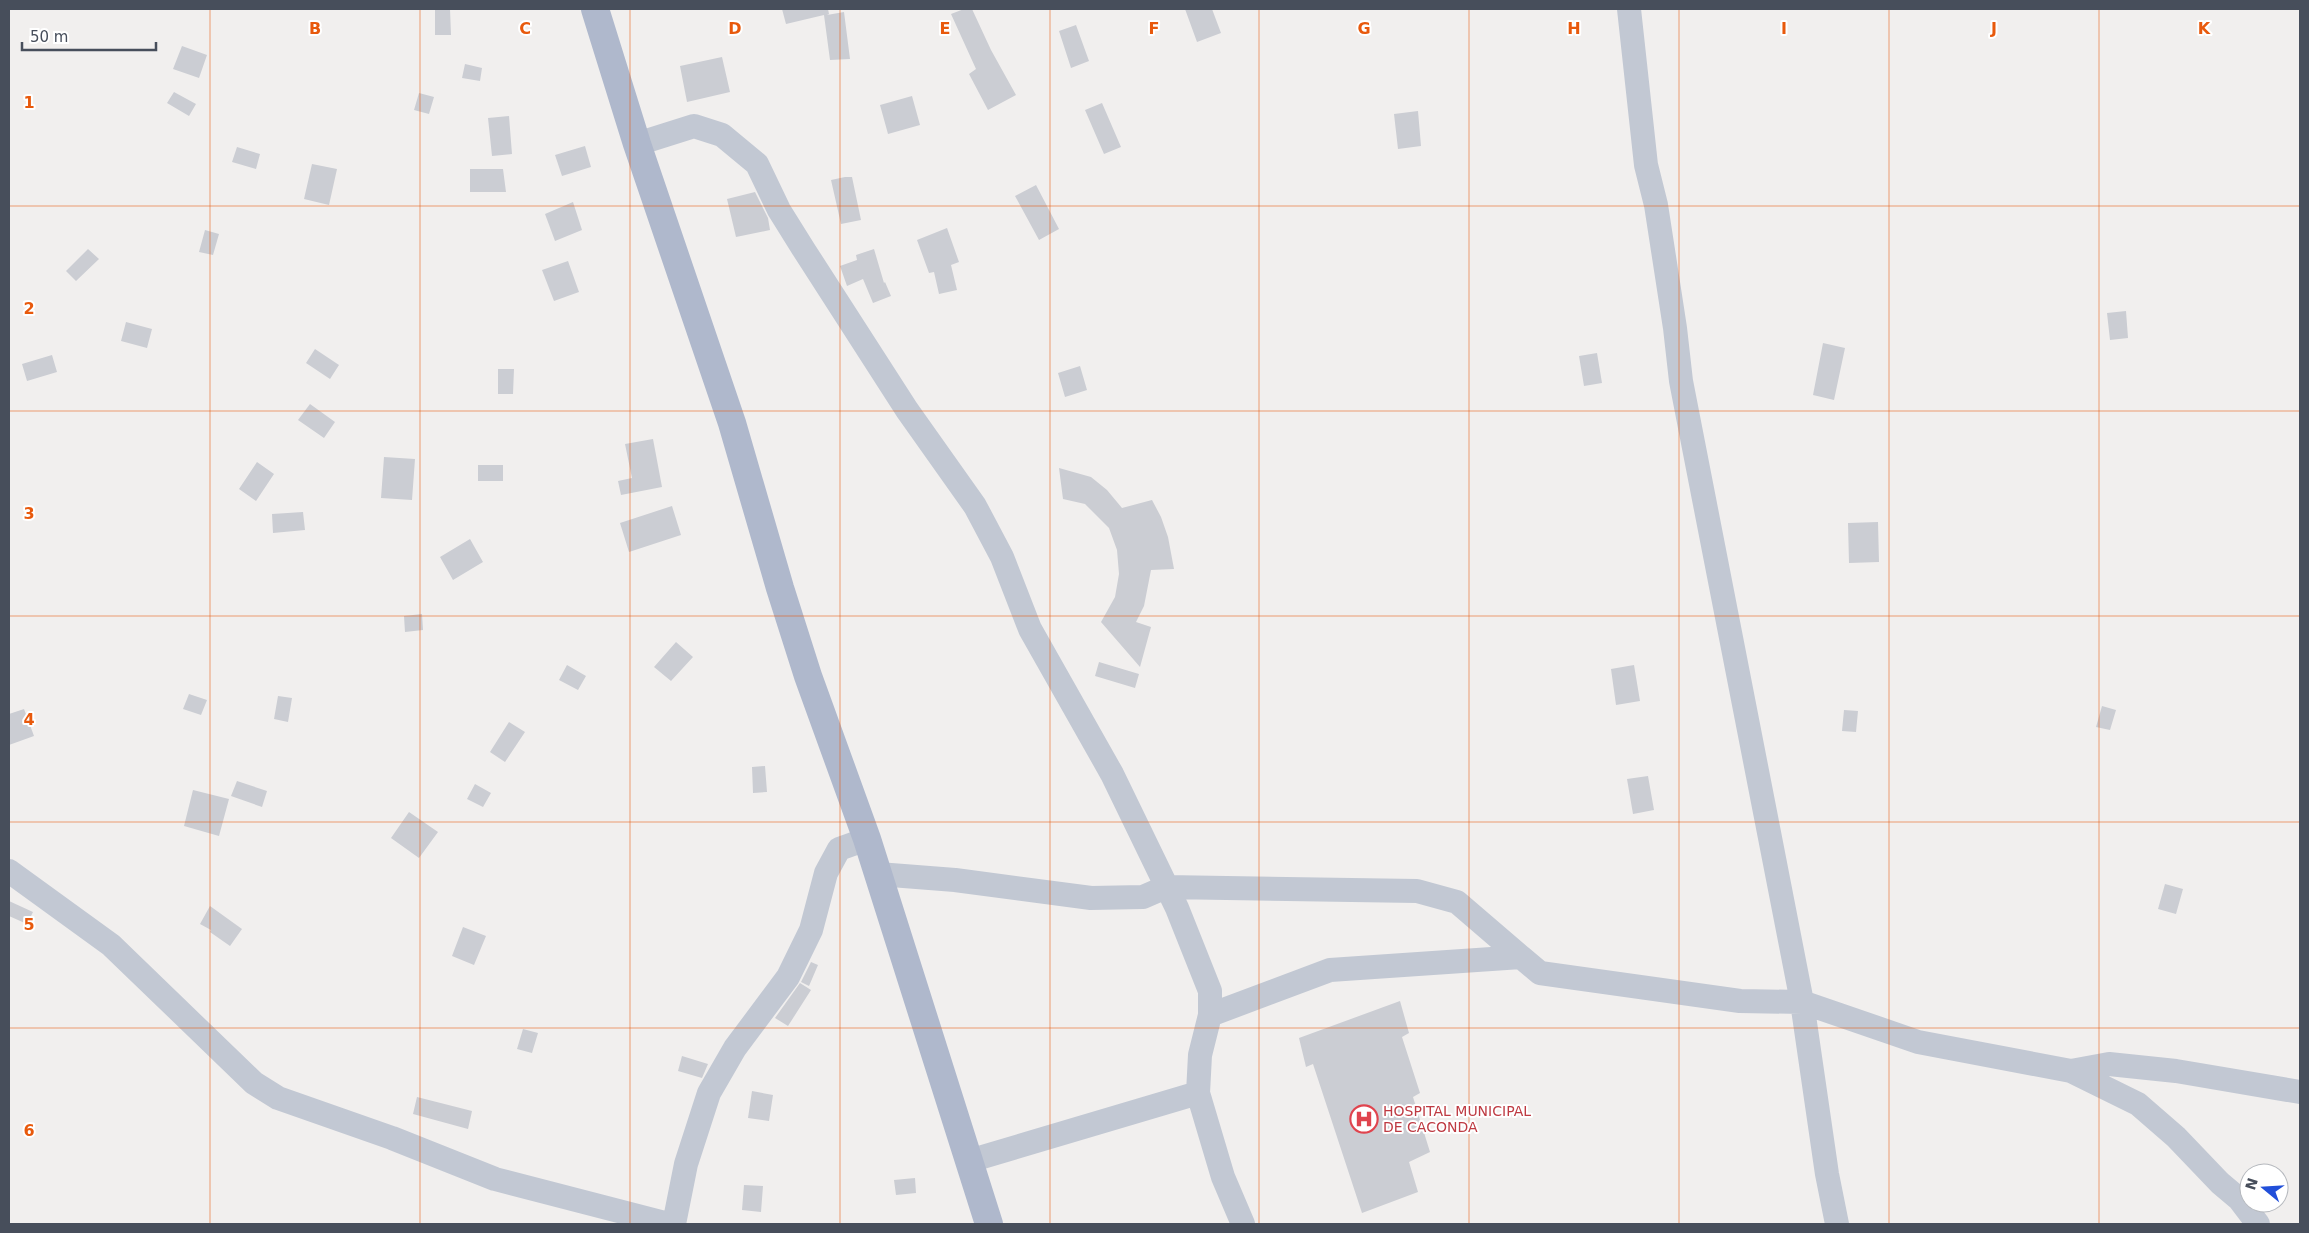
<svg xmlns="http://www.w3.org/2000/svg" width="2309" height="1233" viewBox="0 0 2309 1233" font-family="'DejaVu Sans',sans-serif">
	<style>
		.building { fill: #cbcdd3 }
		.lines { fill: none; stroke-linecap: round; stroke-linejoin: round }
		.minor { stroke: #c2c8d3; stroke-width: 24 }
		.major { stroke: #afb8cc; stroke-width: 28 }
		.grid { fill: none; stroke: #e8590c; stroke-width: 1; stroke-opacity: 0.55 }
		.labels { text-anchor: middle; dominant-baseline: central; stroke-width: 4; stroke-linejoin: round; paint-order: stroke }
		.health-label { font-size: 14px; fill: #be3a42; stroke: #fff; text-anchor: start }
		.grid-label { font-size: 16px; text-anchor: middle; font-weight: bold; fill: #e8590c; stroke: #fff; stroke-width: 4; stroke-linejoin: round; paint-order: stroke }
	</style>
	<rect width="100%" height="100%" fill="#f1efee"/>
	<path class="building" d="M435,9h15l1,26h-16z
		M782,9h46l1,5 -2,1 17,-3 6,47 -20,1 -6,-45 -38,9z
		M964,9h8l19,41 25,45 -28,15 -19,-36 7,-5 -25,-55z
		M1185,9h27l9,24 -24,9z
		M1076,25l13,36 -18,7 -12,-37z
		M182,46l25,9 -8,23 -26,-9z
		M722,57l8,35 -43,10 -7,-36z
		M465,64l17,4 -2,13 -18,-3z
		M174,92l22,12 -7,12 -22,-13z
		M419,93l15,4 -5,17 -15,-4z
		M912,96l8,29 -32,9 -8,-29z
		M1102,103l19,44 -17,7 -19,-44z
		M1418,111l3,35 -23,3 -4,-35z
		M509,116l3,38 -20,2 -4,-38z
		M585,146l6,21 -29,9 -7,-21z
		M237,147l23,7 -4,15 -24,-7z
		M312,164l25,5 -8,36 -25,-6z
		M470,169h33l3,23h-36z
		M845,177h7l9,43 -20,4 -10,-44z
		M1036,185l23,44 -20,11 -24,-44z
		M755,192l13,26 2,12 -34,7 -9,-38z
		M573,202l9,28 -27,11 -10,-27z
		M947,228l12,34 -8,3 6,25 -18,4 -5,-22 -5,1 -12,-33z
		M205,230l14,4 -6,21 -14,-3z
		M88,249l11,10 -23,22 -10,-10z
		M874,249l10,34 1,-1 6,14 -18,7 -10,-24 -16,7 -7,-20 17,-6 -1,-5z
		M568,261l11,31 -25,9 -12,-31z
		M2126,311l2,27 -18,2 -3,-27z
		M126,322l26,7 -5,19 -26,-7z
		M1823,343l22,5 -11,52 -21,-5z
		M315,349l24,16 -9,14 -24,-16z
		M1597,353l5,30 -18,3 -5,-30z
		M52,355l5,17 -30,9 -5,-17z
		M1080,366l7,24 -22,7 -7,-24z
		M498,369h16l-1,25h-15z
		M310,404l25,18 -11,16 -26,-18z
		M653,439l9,48 -41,8 -3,-14 14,-3 -7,-34z
		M384,457l31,2 -3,41 -31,-2z
		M257,462l17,12 -18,27 -17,-12z
		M478,465h25v16h-25z
		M1059,468l32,9 16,13 15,18 30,-8 9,17 7,20 6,32 -23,1 -7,36 -8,16 15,5 -11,40 -39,-45 14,-25 4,-23 -2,-24 -8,-22 -24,-24 -22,-5z
		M672,506l9,29 -52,17 -9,-29z
		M303,512l2,18 -32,3 -1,-19z
		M1878,522l1,40 -30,1 -1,-40z
		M470,539l13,23 -30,18 -13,-23z
		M422,614l1,16 -18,2 -1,-16z
		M676,642l17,15 -22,24 -17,-14z
		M1099,662l40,12 -4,14 -40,-12z
		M567,665l19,11 -8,14 -19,-10z
		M1634,665l6,36 -24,4 -5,-36z
		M189,694l18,6 -6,15 -18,-6z
		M278,696l14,2 -4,24 -14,-3z
		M2102,706l14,4 -6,20 -14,-3z
		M24,709l10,27 -25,9v-31z
		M1844,710l14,1 -2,21 -14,-1z
		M509,722l16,10 -20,30 -15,-10z
		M765,766l2,26 -14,1 -1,-26z
		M1648,776l6,34 -21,4 -6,-35z
		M237,781l30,10 -5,16 -31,-11z
		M475,784l16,9 -8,14 -16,-8z
		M193,790l36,9 -10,37 -35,-10z
		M409,812l29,20 -19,26 -28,-20z
		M2165,884l18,5 -7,25 -18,-5z
		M9,901l24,11 -6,12 -18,-8z
		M210,906l32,23 -12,17 -20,-14 1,-2 -11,-6z
		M463,927l23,9 -12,29 -22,-9z
		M811,962l7,3 -9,21 -8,-4z
		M800,983l11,7 -23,36 -13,-8z
		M1400,1001l9,32 -7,4 18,56 -7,4 17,55 -21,10 9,30 -56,21 -49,-149 -7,3 -7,-29z
		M523,1029l15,4 -6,20 -15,-4z
		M682,1056l26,8 -6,14 -24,-7z
		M752,1091l21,4 -4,26 -21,-3z
		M417,1097l55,14 -4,18 -55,-15z
		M915,1178l1,15 -20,2 -2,-15z
		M744,1185l19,1 -2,26 -19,-2z"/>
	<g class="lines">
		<path class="minor" d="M1629,9l17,156 10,40 19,123 6,53 121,621 25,172 10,50
			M637,144l57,-18 28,9 35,29 22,46 25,40 103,160 68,96 27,51 28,72 82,145 65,134 33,83v24l-10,40 -2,38 25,84 20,47
			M9,871l102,74 143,138 24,15 114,40 103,41 174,45
			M878,874l77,6 136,18 52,-1 23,-10 251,4 40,11 64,55
			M1210,1015l120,-45 191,-13 19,16 200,28 62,1 116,40 153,29 67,33 38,33 44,46 19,16 19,25
			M2071,1071l38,-7 67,7 124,21
			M969,1161l229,-68
			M674,1224l12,-60 23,-71 26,-45 53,-71 23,-47 15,-57 13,-24 28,-10"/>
		<path class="major" d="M595,9l42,135 95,279 48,165 28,88 59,163 122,385"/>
	</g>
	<path class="grid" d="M210,9v1215M420,9v1215M630,9v1215M840,9v1215M1050,9v1215M1259,9v1215M1469,9v1215M1679,9v1215M1889,9v1215M2099,9v1215M9,206h2291M9,411h2291M9,616h2291M9,822h2291M9,1028h2291"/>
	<defs>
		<g id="hospital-ring" transform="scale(1.4375)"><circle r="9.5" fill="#fff" stroke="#e0444e" stroke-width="1.5"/><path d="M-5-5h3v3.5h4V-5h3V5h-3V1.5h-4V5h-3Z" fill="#e0444e"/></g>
	</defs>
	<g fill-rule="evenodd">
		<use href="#hospital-ring" x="1364" y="1119"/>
	</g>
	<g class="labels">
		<g class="health-label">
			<text x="1383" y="1111">HOSPITAL MUNICIPAL<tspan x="1383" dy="16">DE CACONDA</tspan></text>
		</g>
	</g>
	<g class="grid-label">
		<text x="315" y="34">B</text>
		<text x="525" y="34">C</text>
		<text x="735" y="34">D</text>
		<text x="945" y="34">E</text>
		<text x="1154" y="34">F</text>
		<text x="1364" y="34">G</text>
		<text x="1574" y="34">H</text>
		<text x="1784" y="34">I</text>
		<text x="1994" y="34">J</text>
		<text x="2204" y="34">K</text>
		<text x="29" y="108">1</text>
		<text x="29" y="314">2</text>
		<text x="29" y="519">3</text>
		<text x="29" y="725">4</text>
		<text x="29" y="930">5</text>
		<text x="29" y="1136">6</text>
	</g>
	<rect width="2309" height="1233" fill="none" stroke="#474e5b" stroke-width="20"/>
	<g transform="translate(2264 1188) rotate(288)"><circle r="24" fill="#ffffff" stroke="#b5b8bd"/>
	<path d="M0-4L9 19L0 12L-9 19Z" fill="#214fd9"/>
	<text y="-8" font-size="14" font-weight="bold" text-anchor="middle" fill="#474e5b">N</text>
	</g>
	<path d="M22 42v8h134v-8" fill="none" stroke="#474e5b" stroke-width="2.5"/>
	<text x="30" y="42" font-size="15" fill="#474e5b" stroke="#ffffff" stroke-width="4" paint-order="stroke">50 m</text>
</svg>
